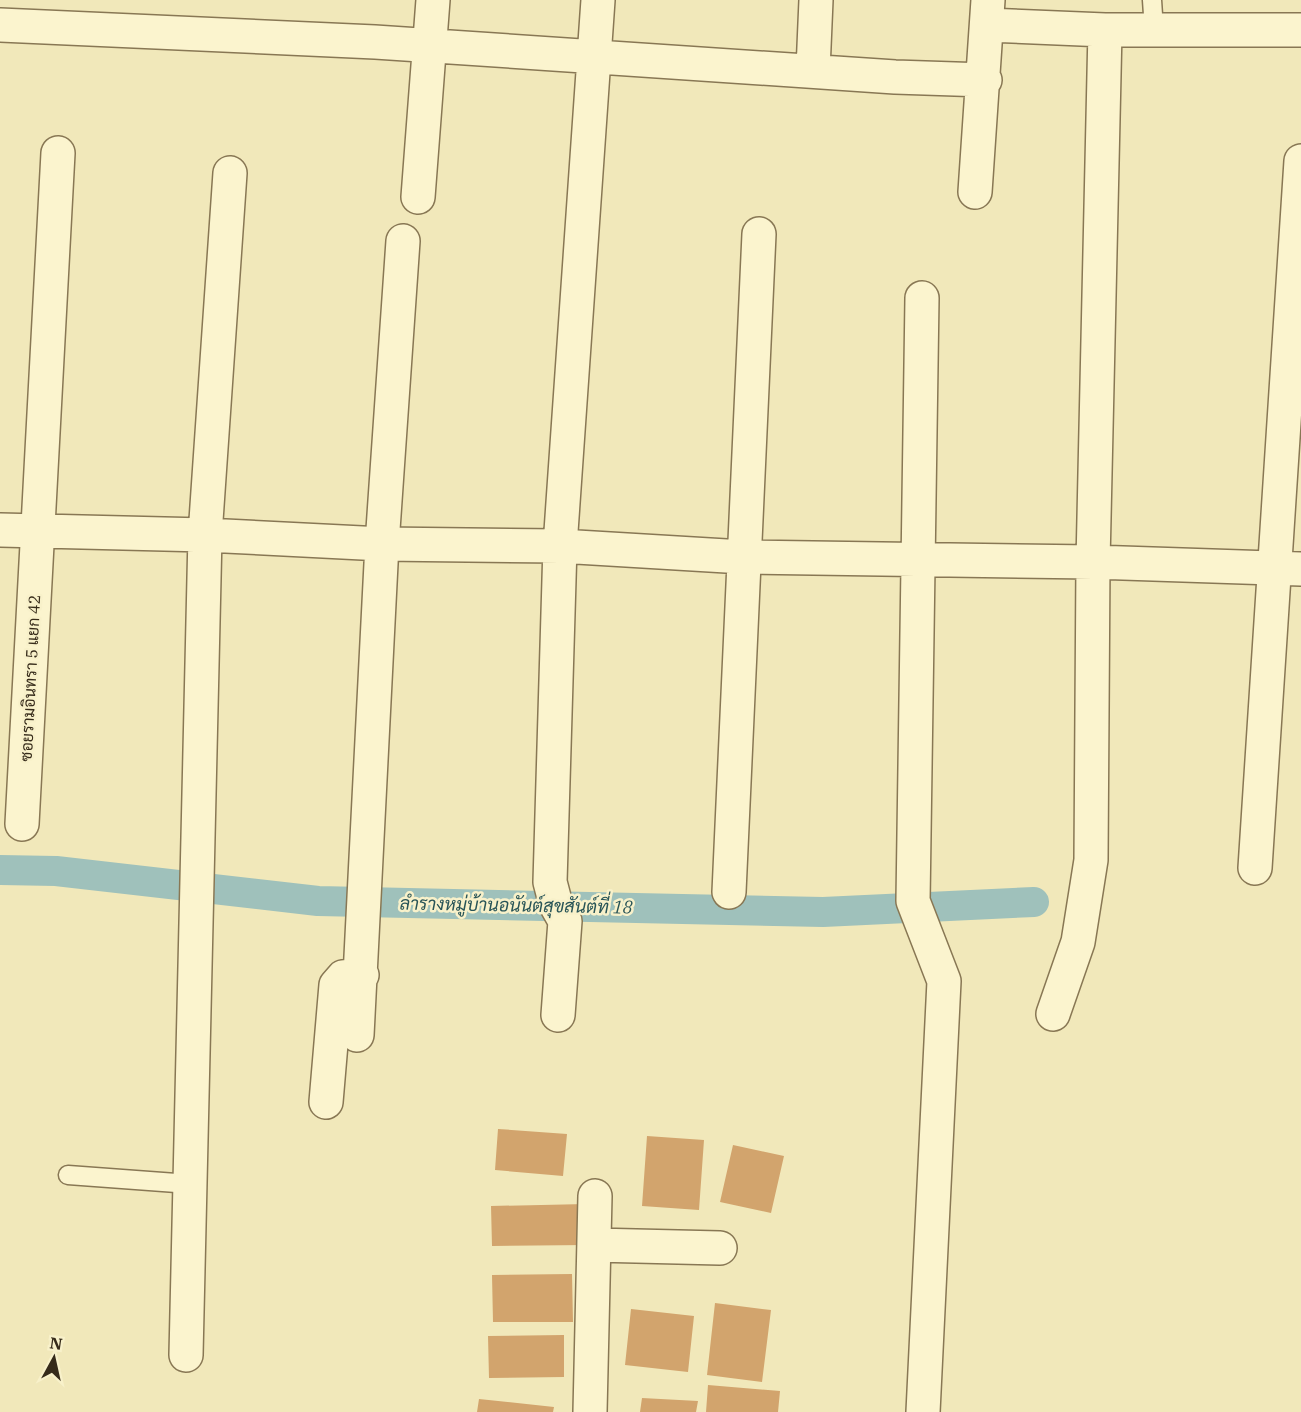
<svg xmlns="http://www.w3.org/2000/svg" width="1301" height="1412" viewBox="0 0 1301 1412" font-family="'IBM Plex Serif',Sarabun,serif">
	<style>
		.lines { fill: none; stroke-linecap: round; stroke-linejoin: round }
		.canal { stroke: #9fc1bb; stroke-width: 30 }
		.building { fill: #d2a46d }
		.service-casing { stroke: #887754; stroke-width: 21 }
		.minor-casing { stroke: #887754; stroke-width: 36 }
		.service { stroke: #fbf4ce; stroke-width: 18 }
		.minor { stroke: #fbf4ce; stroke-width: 33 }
		.labels { text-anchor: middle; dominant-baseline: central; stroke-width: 5; stroke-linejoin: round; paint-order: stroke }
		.street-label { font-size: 16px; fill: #362b1a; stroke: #f8f1ca }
		.water-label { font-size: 18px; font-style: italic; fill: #285457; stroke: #f8f1ca }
	</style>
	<rect width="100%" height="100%" fill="#f1e8ba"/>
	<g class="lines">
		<path class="canal" d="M0,870l56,1 262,30 505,11 211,-10"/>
	</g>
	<path class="building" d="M498,1129l69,5 -4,42 -68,-6z
		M647,1136l57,4 -5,70 -57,-4z
		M733,1145l51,11 -13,57 -51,-11z
		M586,1204l1,41 -95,1 -1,-40z
		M572,1274l1,48h-80l-1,-47z
		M715,1303l56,7 -9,72 -55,-7z
		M631,1309l63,7 -6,56 -63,-7z
		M564,1335v42l-75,1 -1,-42z
		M708,1385l72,6 -2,21h-72z
		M642,1398l56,3 -2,11h-56z
		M479,1399l75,8 -1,5h-76z"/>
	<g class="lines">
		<g class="service-casing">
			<path id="service" d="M1152,0l2,30
				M68,1175l122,9"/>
		</g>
		<g class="minor-casing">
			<path id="minor" d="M0,25l375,17 520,35 90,3
				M987,25l118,5h196
				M813,70l3,-70
				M975,192l13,-192
				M418,197l15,-197
				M922,298l-9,603 31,80 -21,431
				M0,530l205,5 177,9 178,2 183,11 350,5 208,7
				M22,824l36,-671
				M1255,868l46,-707
				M729,892l30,-658
				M1053,1014l25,-72 13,-82 2,-298 12,-532
				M558,1015l7,-94 -9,-16 -6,-23 10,-336 38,-546
				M357,1035l25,-491 21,-303
				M326,1102l10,-117 7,-8 19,-2
				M594,1245l126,3
				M186,1355l19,-820 25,-362
				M590,1412l5,-216"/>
		</g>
		<use href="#service" class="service"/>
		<use href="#minor" class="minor"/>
	</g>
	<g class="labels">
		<g class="street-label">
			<text transform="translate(30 678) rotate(-87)">ซอยรามอินทรา 5 แยก 42</text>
		</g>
		<g class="water-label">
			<text transform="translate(516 905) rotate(1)">ลำรางหมู่บ้านอนันต์สุขสันต์ที่ 18</text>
		</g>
	</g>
	<g transform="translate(54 1358) rotate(8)" stroke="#f8f1ca" stroke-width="4.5" paint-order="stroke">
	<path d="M0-4.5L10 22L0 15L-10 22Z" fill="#362b1a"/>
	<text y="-9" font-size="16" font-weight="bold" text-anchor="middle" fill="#362b1a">N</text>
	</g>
</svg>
